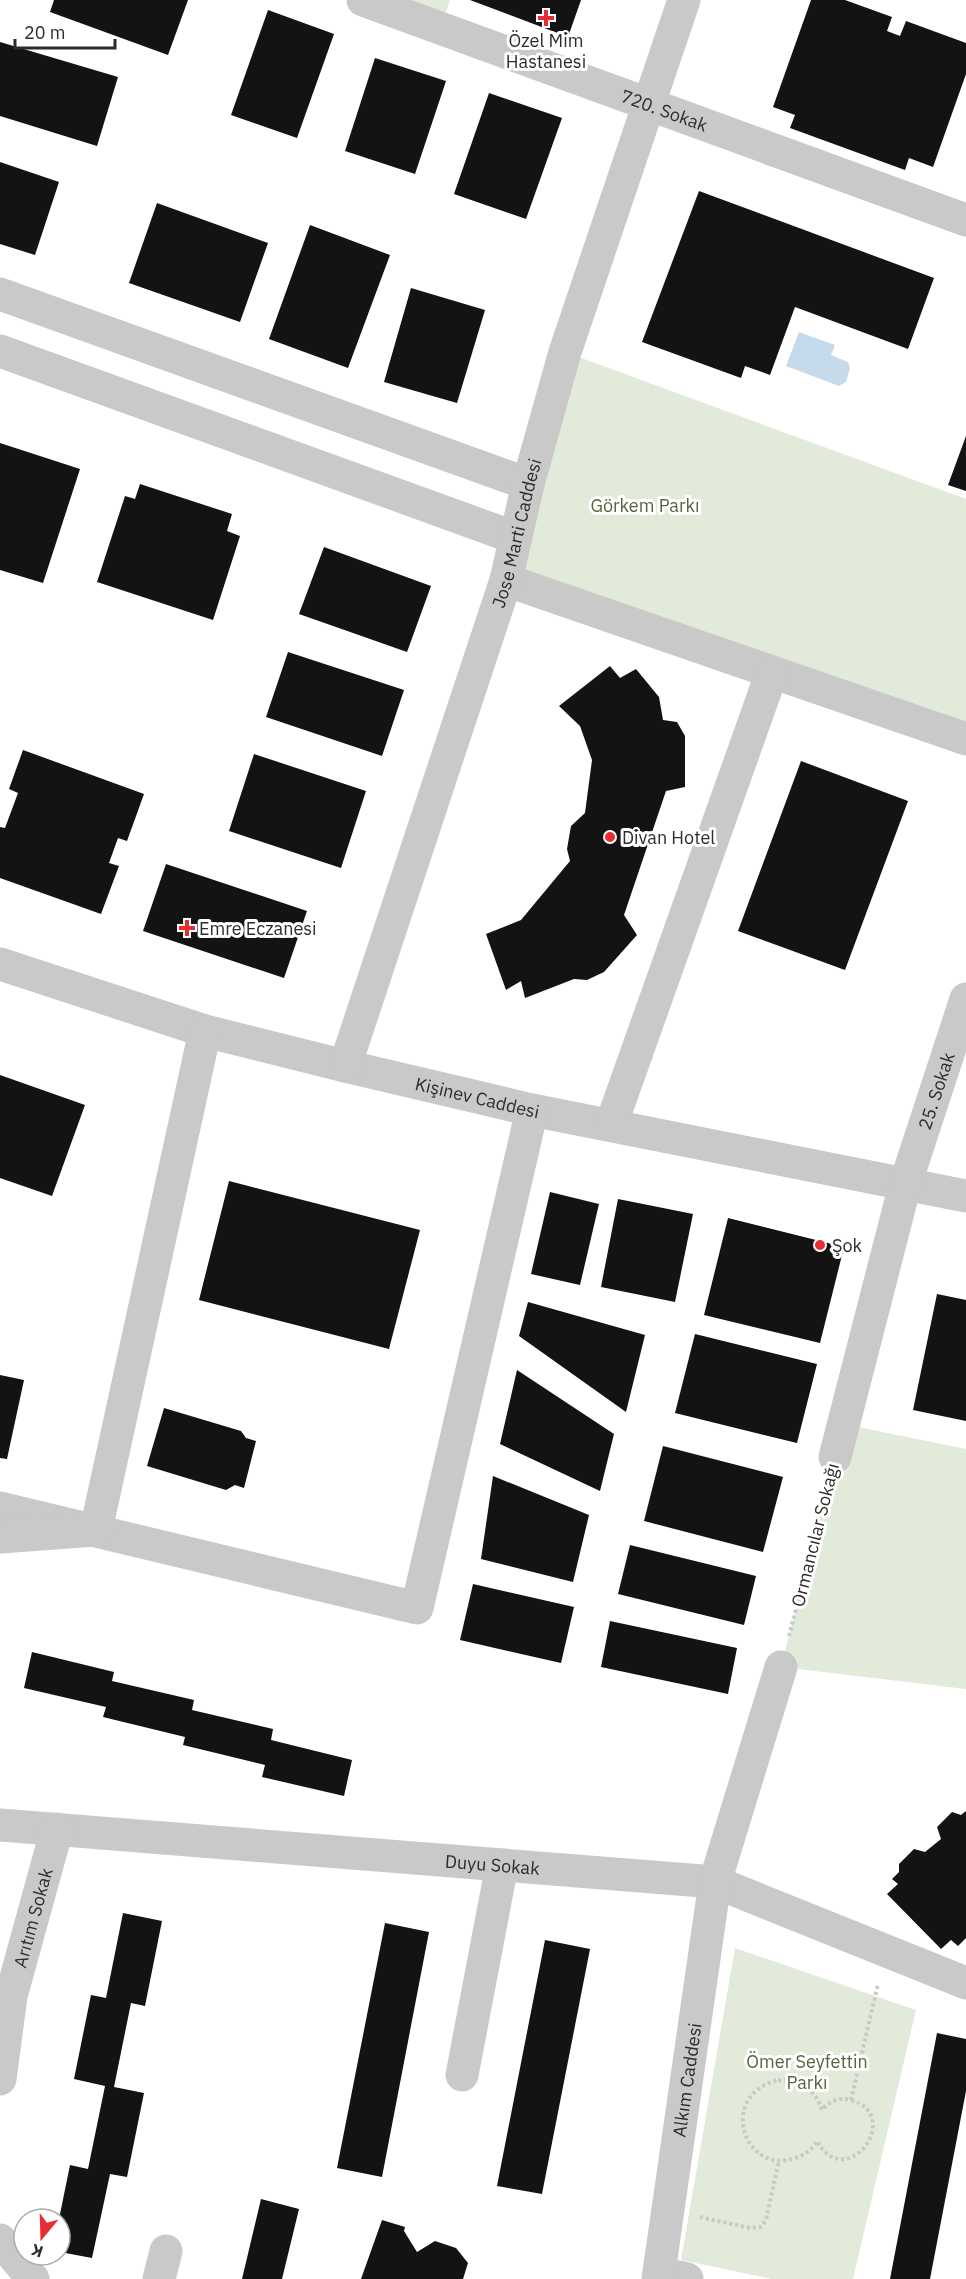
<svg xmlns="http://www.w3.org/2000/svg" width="966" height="2279" viewBox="0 0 966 2279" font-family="'IBM Plex Sans',sans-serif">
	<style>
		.green { fill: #e2eada }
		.water { fill: #c5dbeb }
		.building { fill: #131313 }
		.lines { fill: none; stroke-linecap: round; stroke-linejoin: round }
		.path { stroke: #c9c9c9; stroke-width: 4; stroke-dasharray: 3 3; stroke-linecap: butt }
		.minor { stroke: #c9c9c9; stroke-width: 33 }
		.poi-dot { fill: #e52d34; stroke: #fff; stroke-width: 2 }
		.labels { text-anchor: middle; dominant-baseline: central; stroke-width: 6; stroke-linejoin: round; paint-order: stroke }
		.poi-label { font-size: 18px; fill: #2c2c2c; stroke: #fff; text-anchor: start }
		.street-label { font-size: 18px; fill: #2c2c2c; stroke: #fff }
		.park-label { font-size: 18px; fill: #4e683a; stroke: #fff }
	</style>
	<rect width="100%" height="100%" fill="#fff"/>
	<path class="green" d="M363,0h87l-9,28z
		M565,352l401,147v240l-460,-159z
		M843,1424l123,25v240l-185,-22z
		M735,1948l181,62 -63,269h-81l-91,-19z"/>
	<path class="water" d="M799,332l36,13 -4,10 17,7 2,6 -4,14 -7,4 -53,-20z"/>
	<path class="building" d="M54,0h134l-20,55 -118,-43z
		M470,0h111l-13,37z
		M811,0h34l47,17 -5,14 13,5 6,-15 60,22v31l-33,93 -24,-9 -4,12 -115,-42 5,-13 -22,-8z
		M268,10l66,24 -37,104 -66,-23z
		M0,42l118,35 -21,69 -97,-30z
		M375,58l71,23 -31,93 -70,-23z
		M489,93l73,25 -36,101 -72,-25z
		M0,162l59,20 -24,73 -35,-11z
		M699,191l235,87 -26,71 -113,-42 -25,68 -25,-9 -4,12 -99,-36z
		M157,203l111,40 -28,79 -111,-39z
		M310,225l80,30 -42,113 -79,-29z
		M411,288l74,22 -28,93 -73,-21z
		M966,436v55l-18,-6z
		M0,443l80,26 -37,114 -43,-13z
		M140,484l92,30 -5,17 13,5 -27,84 -116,-38 28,-86 10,3z
		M324,547l107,39 -24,66 -108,-38z
		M288,652l116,38 -22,66 -116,-39z
		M610,666l10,12 16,-9 23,28 4,23 14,2 8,14v51l-19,4 -42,124 13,20 -33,37 -17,8 -13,-1 -49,19 -4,-17 -15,9 -20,-56 35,-14 49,-59 -3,-12 4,-23 14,-13 7,-53 -12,-34 -21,-20z
		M23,750l121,44 -17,47 -9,-3 -9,25 10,3 -18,48 -101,-36v-51l5,1 13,-35 -9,-4z
		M254,754l112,37 -25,77 -112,-37z
		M801,761l107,40 -63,169 -107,-39z
		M166,864l141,47 -23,67 -141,-47z
		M0,1075l85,30 -33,91 -52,-18z
		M229,1181l191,49 -31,119 -190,-49z
		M550,1192l49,12 -19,81 -49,-11z
		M618,1199l75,15 -18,88 -74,-15z
		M728,1218l116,29 -24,96 -116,-28z
		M937,1294l29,6v121l-53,-11z
		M528,1302l117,33 -19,77 -107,-76z
		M695,1334l122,30 -20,79 -122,-30z
		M517,1370l97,64 -14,57 -100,-47z
		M0,1375l24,5 -17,79 -7,-1z
		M164,1408l77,23 5,7 10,3 -12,47 -9,-3 -9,5 -79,-24z
		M663,1446l120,31 -20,75 -119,-31z
		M493,1476l96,39 -16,67 -92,-23z
		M630,1545l126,31 -12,49 -126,-31z
		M473,1584l101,23 -13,56 -101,-23z
		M610,1621l127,27 -9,46 -127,-27z
		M32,1652l82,20 -2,9 82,19 -2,10 81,19 -2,11 81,20 -8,36 -82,-19 3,-12 -82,-20 2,-8 -82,-20 3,-10 -82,-19z
		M966,1811v127l-8,8 -7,-6 -10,9 -54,-55 11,-10 -6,-5 7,-7v-8l15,-15 11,3 16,-13 -4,-12 15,-15 9,3z
		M123,1913l39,8 -17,85 -14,-3 -17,84 30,6 -17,84 -17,-3 -18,84 -32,-6 -1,-33 11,-54 18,4 17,-83 -31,-7 17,-84 15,3z
		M385,1923l44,9 -47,245 -45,-9z
		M545,1940l45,9 -48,245 -45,-8z
		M937,2033l29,6v52l-36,188h-40z
		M261,2199l38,10 -17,70h-40z
		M382,2220l23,7 -1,4 13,21 18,-11 21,7 12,15 -5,16h-102z"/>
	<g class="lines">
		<path class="path" d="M789,1636l38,-149
			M778,2080c21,1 38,9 44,30 7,-9 17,-13 29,-10 54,16 -5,94 -34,41 -5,9 -13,14 -22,17 -50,18 -79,-62 -17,-78z
			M851,2100l27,-116
			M700,2217l50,11 11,-1 5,-7 13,-60"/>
		<g class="minor">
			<path id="s1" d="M363,0l603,220"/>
			<path d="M0,294l528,190"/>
			<path d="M0,351l516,187"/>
			<path d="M506,580l460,159"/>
			<path id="s2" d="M0,964l205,67 140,35 187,44 434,86"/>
			<path id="s3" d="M345,1066l161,-486 22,-96 37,-132 119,-352"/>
			<path d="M611,1125l161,-453"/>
			<path id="s4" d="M835,1457l70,-272 61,-186"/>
			<path d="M0,1508l417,100 115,-498"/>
			<path d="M0,1537l96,-7 109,-499"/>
			<path id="s5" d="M0,1825l715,57 251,101"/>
			<path d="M462,2075l40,-210"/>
			<path id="s6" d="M0,2079l11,-83 46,-167"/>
			<path d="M0,2240l33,39"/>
			<path d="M659,2273l28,6"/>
			<path d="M159,2279l7,-28"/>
			<path id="s7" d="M658,2279l57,-397 66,-215"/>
		</g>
	</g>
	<g class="poi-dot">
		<path d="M543 9h6v6h6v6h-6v6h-6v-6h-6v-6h6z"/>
		<circle cx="610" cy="837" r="6"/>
		<path d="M184 919h6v6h6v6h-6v6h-6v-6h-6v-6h6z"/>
		<circle cx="820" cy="1245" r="6"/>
	</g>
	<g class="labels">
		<g class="poi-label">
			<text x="546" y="40" text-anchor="middle">Özel Mim<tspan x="546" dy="21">Hastanesi</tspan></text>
			<text x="622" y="837">Divan Hotel</text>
			<text x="199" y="928">Emre Eczanesi</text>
			<text x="832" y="1245">Şok</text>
		</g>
		<g class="street-label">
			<text stroke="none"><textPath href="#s1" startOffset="321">720. Sokak</textPath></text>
			<text stroke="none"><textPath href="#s3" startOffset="560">Jose Marti Caddesi</textPath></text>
			<text stroke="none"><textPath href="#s4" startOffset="380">25. Sokak</textPath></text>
			<text stroke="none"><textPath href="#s2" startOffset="496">Kişinev Caddesi</textPath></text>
			<text transform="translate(815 1535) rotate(-76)">Ormancılar Sokağı</text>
			<text stroke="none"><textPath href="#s5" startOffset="494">Duyu Sokak</textPath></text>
			<text stroke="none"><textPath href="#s6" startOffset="165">Arıtım Sokak</textPath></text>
			<text stroke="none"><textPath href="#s7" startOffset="201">Alkım Caddesi</textPath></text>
		</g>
		<g class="park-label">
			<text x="645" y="505">Görkem Parkı</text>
			<text x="807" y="2061">Ömer Seyfettin<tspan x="807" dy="21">Parkı</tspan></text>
		</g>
	</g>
	<g transform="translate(42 2237) rotate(199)"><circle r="28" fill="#ffffff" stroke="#ababab" stroke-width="1.5"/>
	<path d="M0-4.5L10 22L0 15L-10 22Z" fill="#e52d34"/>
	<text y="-9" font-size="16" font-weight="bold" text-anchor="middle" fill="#2c2c2c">K</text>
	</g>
	<path d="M15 39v9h100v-9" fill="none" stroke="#2c2c2c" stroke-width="3"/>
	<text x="24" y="39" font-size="18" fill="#2c2c2c" stroke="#ffffff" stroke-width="4.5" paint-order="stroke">20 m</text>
</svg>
